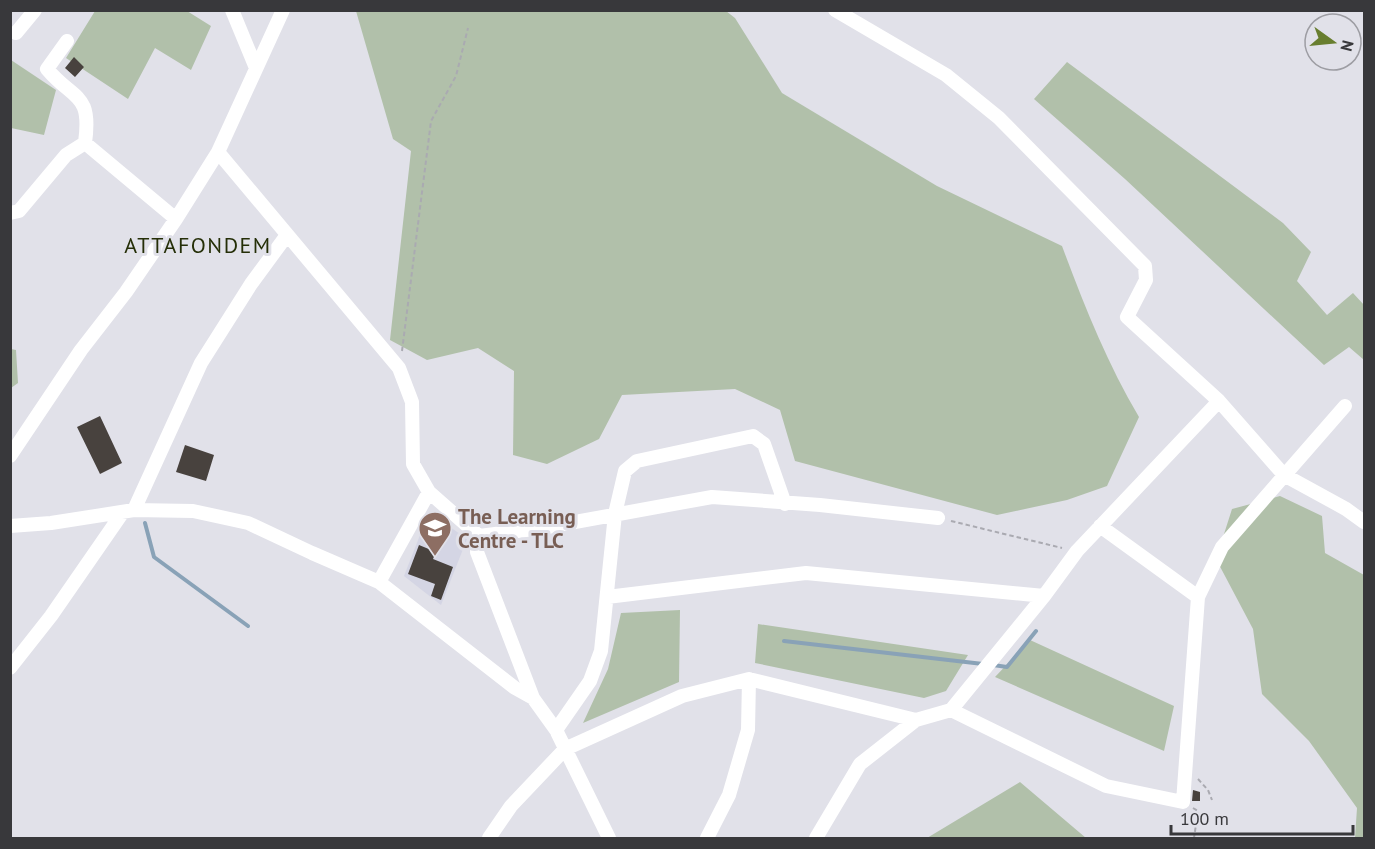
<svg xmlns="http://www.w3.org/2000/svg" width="1375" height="849" viewBox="0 0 1375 849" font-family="'PT Sans',sans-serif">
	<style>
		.built { fill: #d4d5e4 }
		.green { fill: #b1c0aa }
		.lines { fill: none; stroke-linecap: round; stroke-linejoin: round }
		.stream { stroke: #89a2b7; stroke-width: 4 }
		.building { fill: #48423e }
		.path { stroke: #aaaab1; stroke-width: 2; stroke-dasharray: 4.5 3; stroke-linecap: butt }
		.minor { stroke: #fff; stroke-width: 14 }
		.labels { text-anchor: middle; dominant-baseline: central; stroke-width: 6; stroke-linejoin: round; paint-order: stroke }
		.education-label { font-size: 21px; font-weight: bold; fill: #785e54; stroke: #e1e1e9; text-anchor: start }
		.neighbourhood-label { font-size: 22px; letter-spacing: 1.5px; fill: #252f08; stroke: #e1e1e9 }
	</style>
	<rect width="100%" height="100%" fill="#e1e1e9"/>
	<path class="built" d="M429,512l38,27 -26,66 -37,-29z"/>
	<path class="green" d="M95,11h92l24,15 -20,44 -36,-22 -27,51 -62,-41z
		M356,11h370l9,7 47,75 155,93 125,60c22,59 45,117 77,171l-32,69 -40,14 -70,15 -202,-54 -15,-51 -45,-21 -113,6 -23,44 -52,25 -34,-9 1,-84 -36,-23 -51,12 -37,-20 21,-189 -18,-12z
		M11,60l45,30 -12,45 -33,-7z
		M1067,62l216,161 28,29 -14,29 30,34 26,-22 11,12v55l-15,-13 -25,18 -199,-186 -91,-80z
		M11,349l5,1 2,33 -7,5z
		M1280,496l42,20 3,37 39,22v263h-9l2,-30 -48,-67 -47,-47 -9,-65 -37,-70 16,-50z
		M680,610l-1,72 -96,41 25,-54 13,-56z
		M758,624l210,31 -22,36 -22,7 -169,-35z
		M1030,640l144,66 -10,45 -169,-74z
		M1020,782l66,56h-159z"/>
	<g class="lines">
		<path class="stream" d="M145,523l9,34 94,69
			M784,641l199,23
			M993,665l14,2 29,-36"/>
	</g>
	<path class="building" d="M74,57l10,10 -9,10 -10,-9z
		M100,416l22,47 -22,11 -23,-47z
		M185,445l29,10 -8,26 -30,-9z
		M419,545l17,7 -3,7 20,8 -12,33 -10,-4 4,-12 -27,-10z
		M1193,790l7,2v9h-8z"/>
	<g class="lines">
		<path class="path" d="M402,351l29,-230 25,-45 12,-48
			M951,521l111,27
			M1198,779l10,11 4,10
			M1193,808l5,3 -4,27"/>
		<path class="minor" d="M232,10l24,58
			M835,10l111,65 53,43 146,148 1,14 -19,37 92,84 65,74 62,34 18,13
			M16,33l19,-23
			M67,41l-20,28c27,32 45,23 38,74
			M218,152l181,216 13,34 1,62 16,28 50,44 63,-8 170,-31 108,8 118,13
			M10,213l9,-2 47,-56 19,-12 91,76
			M10,456l71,-106 45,-58 50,-73 42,-67 65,-142
			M134,510l67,-147 50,-79 36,-49
			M10,526l41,-3 83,-13 59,1 55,12 64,30 67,29 136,106 18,10 23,32 53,108
			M479,536l-2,16 56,146
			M379,582l50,-90
			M607,597l199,-24 238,23
			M1198,597l24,-50 123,-141
			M10,668l41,-52 72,-104
			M951,710l155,76 77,16 15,-205 -98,-71
			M556,730l34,-49 11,-30 14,-137 10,-43 12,-10 116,-25 11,8 21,60
			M489,838l22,-32 54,-57 117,-53 67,-17 167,41
			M707,838l22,-43 19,-65 1,-51
			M816,838l44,-74 56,-44 35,-10 93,-114 33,-45 142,-150"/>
	</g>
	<defs>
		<g id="school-pin" transform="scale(1.725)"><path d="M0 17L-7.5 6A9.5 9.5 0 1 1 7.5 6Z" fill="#8d6e63" stroke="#e1e1e9"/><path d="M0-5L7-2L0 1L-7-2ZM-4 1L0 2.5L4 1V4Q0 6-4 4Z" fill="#fff"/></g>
	</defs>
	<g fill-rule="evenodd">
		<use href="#school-pin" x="435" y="528"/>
	</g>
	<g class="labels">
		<g class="education-label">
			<text x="458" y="516">The Learning<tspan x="458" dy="24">Centre - TLC</tspan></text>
		</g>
		<g class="neighbourhood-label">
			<text x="198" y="245">ATTAFONDEM</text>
		</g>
	</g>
	<rect width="1375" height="849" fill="none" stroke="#38383b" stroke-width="24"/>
	<g transform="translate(1333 42) rotate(105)"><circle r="28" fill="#e1e1e9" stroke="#9d9da3" stroke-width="1.5"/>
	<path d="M0-4.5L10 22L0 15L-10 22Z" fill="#687e2f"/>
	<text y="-9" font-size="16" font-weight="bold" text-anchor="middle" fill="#38383b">N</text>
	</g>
	<path d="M1171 825v9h182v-9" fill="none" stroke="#38383b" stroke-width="3"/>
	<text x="1180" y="825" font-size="18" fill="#38383b" stroke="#e1e1e9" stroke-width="4.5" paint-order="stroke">100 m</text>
</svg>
